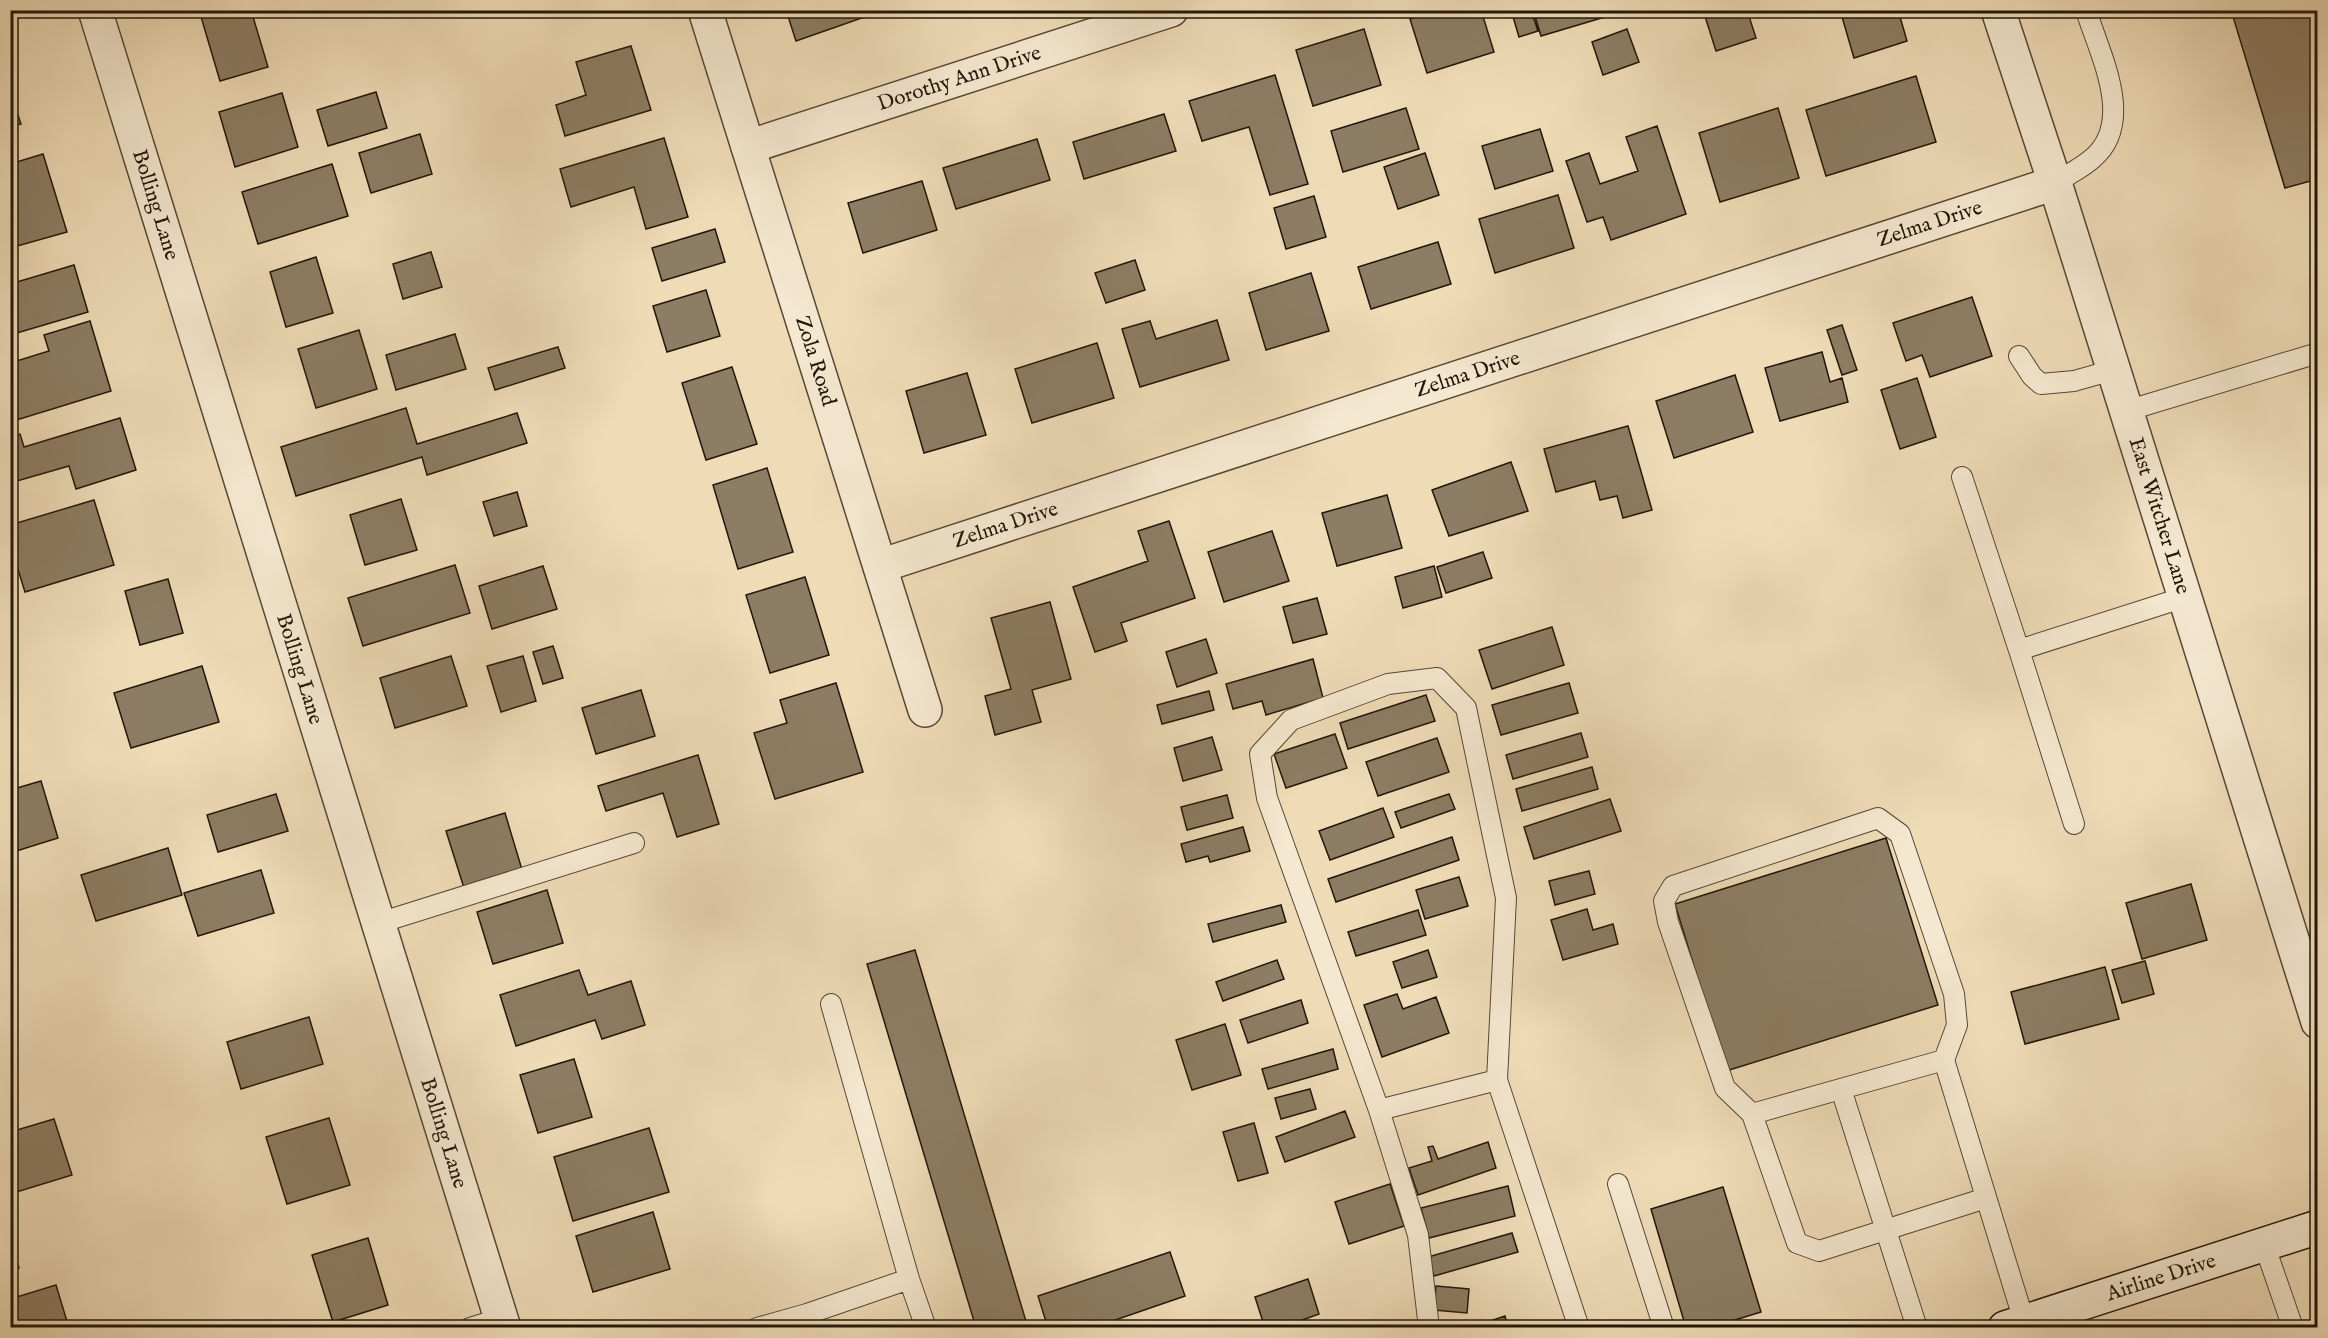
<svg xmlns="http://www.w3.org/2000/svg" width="2328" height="1338" viewBox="0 0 2328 1338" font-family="'IM FELL English',serif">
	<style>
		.building { fill: #8d7d64; stroke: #22170a; stroke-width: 1.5 }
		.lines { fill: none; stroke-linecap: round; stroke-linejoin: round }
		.service-casing { stroke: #554835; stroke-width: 22 }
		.minor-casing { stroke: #554835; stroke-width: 36 }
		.secondary-casing { stroke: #22170a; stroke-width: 36 }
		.service { stroke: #f5e8d0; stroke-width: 20 }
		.minor { stroke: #f5e8d0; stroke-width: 33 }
		.secondary { stroke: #f5e8d0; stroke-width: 33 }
		.labels { text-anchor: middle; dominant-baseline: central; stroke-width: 6; stroke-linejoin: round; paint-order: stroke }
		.street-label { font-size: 21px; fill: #22170a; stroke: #f5e8d0 }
	</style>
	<rect width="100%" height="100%" fill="#efdcb7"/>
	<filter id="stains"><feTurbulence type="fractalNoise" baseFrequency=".00333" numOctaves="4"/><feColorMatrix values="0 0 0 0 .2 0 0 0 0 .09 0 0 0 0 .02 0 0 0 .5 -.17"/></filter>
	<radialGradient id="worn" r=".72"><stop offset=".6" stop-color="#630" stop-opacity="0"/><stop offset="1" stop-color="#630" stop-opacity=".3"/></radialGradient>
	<path class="building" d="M199,10h52l17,57 -48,14z
		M786,10h86l1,4 -77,27z
		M1439,10h42l13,42 -67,21 -17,-54z
		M1511,10h20l7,21 -19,6z
		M1533,10h70l2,7 -64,19z
		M1703,10h44l9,28 -40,13z
		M1840,10h58l9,31 -53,17z
		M2231,10h87v169l-33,9z
		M1364,29l17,56 -68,21 -17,-56z
		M1627,29l12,33 -36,13 -11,-33z
		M631,46l20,64 -86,26 -9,-31 30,-10 -10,-33z
		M1275,75l33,109 -38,11 -21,-68 -47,14 -13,-40z
		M1916,76l20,66 -110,34 -20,-66z
		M10,91l11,33 -11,3z
		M376,92l11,36 -59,18 -11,-36z
		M282,93l16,54 -63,20 -16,-55z
		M1406,108l13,41 -76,23 -12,-41z
		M1778,108l21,70 -79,24 -21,-69z
		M1164,114l12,37 -92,28 -11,-37z
		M1657,126l29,88 -75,26 -8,-23 -16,5 -21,-61 23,-8 11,31 38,-13 -12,-34z
		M1540,129l13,42 -58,18 -13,-43z
		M420,134l12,40 -61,19 -12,-40z
		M664,138l24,79 -42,12 -12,-42 -63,20 -11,-38z
		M1037,139l13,41 -94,29 -13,-41z
		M1425,153l14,42 -41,14 -14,-42z
		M43,154l24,78 -57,16v-84z
		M332,164l16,52 -90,28 -16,-52z
		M922,181l15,49 -74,23 -15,-50z
		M1558,195l16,53 -79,25 -16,-54z
		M1314,196l12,41 -40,12 -12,-41z
		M715,229l10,33 -63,19 -10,-33z
		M1438,242l13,42 -80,25 -13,-42z
		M431,252l11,35 -39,12 -10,-35z
		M316,257l17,56 -47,14 -16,-55z
		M1135,260l10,30 -39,13 -11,-30z
		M74,265l14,47 -78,23v-51z
		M1311,273l18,58 -63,19 -17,-57z
		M706,290l14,46 -53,16 -14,-46z
		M1972,297l20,59 -62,21 -8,-22 -16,6 -13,-38z
		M1217,320l12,40 -89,27 -18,-58 28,-8 6,18z
		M90,321l21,70 -101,31v-59l39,-12 -5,-16z
		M1842,325l15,45 -15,5 -15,-45z
		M359,330l18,59 -61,19 -18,-59z
		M455,334l11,35 -70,21 -10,-35z
		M1097,343l17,55 -82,25 -17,-54z
		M558,347l7,21 -70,22 -7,-22z
		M1822,352l8,30 12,-4 6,24 -68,19 -15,-53z
		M732,367l25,77 -51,16 -24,-77z
		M967,373l19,62 -62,18 -18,-62z
		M1735,375l18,57 -79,26 -18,-57z
		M1917,378l19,59 -36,12 -19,-59z
		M406,408l11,36 100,-31 10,30 -100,32 -5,-18 -126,39 -15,-49z
		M120,418l16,52 -60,19 -7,-23 -59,17v-47l10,-2 4,13z
		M1628,426l24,84 -29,8 -6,-22 -17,4 -5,-19 -39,11 -12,-43z
		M1511,462l17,49 -79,25 -17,-46z
		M767,468l26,84 -55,17 -25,-84z
		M517,492l10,34 -33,10 -11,-34z
		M1387,495l15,53 -65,18 -15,-53z
		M401,499l16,51 -52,15 -15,-50z
		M94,500l20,65 -89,27 -15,-48v-19z
		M1169,521l26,77 -74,25 6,18 -32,11 -22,-65 75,-26 -10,-30z
		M1272,531l17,50 -65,21 -16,-50z
		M1483,552l9,26 -46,15 -9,-26z
		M455,565l15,48 -107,33 -15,-48z
		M543,566l14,43 -65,20 -13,-43z
		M1434,566l8,31 -39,11 -8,-31z
		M805,577l24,78 -59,18 -24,-78z
		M168,579l15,54 -43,12 -15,-54z
		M1317,598l10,36 -34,9 -10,-36z
		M1050,602l21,77 -39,11 9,32 -46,13 -10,-39 26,-7 -20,-71z
		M1552,627l12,38 -72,24 -13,-39z
		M1206,639l11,34 -40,14 -11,-35z
		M553,646l10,32 -20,6 -10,-32z
		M451,656l16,50 -72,22 -15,-50z
		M523,656l13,45 -35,11 -14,-46z
		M1313,659l10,39 -57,17 -4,-14 -29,8 -7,-25z
		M202,666l17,56 -88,26 -17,-55z
		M836,683l27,89 -88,27 -21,-66 33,-10 -7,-23z
		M1569,683l9,30 -77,22 -9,-30z
		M641,690l14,46 -59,18 -14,-46z
		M1209,691l5,19 -52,14 -5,-19z
		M1426,695l9,26 -87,28 -8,-26z
		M1581,733l7,24 -75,22 -7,-24z
		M1335,734l12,34 -61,20 -12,-34z
		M1212,737l10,33 -39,11 -9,-33z
		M1437,738l12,34 -71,24 -12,-34z
		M698,755l21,69 -42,13 -14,-44 -57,18 -8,-25z
		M1592,767l6,22 -76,22 -6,-22z
		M41,781l17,57 -48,15v-63z
		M276,794l12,37 -70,21 -11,-37z
		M1449,794l6,15 -54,19 -6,-16z
		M1227,795l6,23 -46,12 -6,-23z
		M1610,799l11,32 -87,28 -10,-32z
		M1383,808l11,29 -64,23 -11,-29z
		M505,813l18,60 -58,18 -19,-60z
		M1243,827l7,24 -40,11 -2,-6 -22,6 -5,-18z
		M1452,837l7,23 -123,42 -8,-23z
		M1886,838l52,167 -212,66 -51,-167z
		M168,848l14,47 -86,26 -15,-46z
		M261,870l13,43 -76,23 -14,-43z
		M1589,871l6,23 -40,11 -6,-24z
		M1459,877l9,29 -43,13 -9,-29z
		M2191,884l16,56 -65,19 -16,-56z
		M547,890l16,53 -70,21 -16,-52z
		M1281,905l5,17 -73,20 -5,-18z
		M1587,909l6,21 20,-6 5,20 -55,16 -12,-40z
		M1418,910l8,25 -70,21 -8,-24z
		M915,950l113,378h-52l-109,-364z
		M1428,950l9,27 -35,11 -9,-26z
		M1277,960l7,19 -61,22 -7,-19z
		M2145,961l9,33 -32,9 -10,-33z
		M2105,967l14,52 -94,25 -14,-52z
		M579,970l9,25 43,-14 14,44 -43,14 -7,-19 -79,26 -16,-51z
		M1397,994l6,15 33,-12 13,36 -67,24 -18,-52z
		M1301,1000l7,23 -60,20 -8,-23z
		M309,1017l14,47 -82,25 -14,-47z
		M1225,1024l16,51 -49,15 -16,-50z
		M1333,1049l5,20 -70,20 -6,-20z
		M574,1059l18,58 -54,16 -18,-58z
		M1310,1089l6,20 -35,10 -6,-21z
		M1345,1111l10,26 -70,25 -9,-25z
		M329,1118l21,67 -63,19 -21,-67z
		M54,1119l18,56 -62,19v-62z
		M1254,1123l14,50 -30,8 -15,-49z
		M649,1128l20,64 -96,29 -19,-64z
		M1488,1142l8,26 -78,27 -9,-27 23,-7 -4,-14 5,-1 5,13z
		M1390,1184l14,42 -55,18 -14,-42z
		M1508,1186l7,30 -86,22 -8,-30z
		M1723,1187l38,125 -52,16h-23l-35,-119z
		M653,1212l17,57 -77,23 -17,-56z
		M1512,1233l6,19 -84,24 -6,-19z
		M10,1238l9,30 -9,3z
		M368,1238l20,67 -55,17 -21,-67z
		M1170,1252l15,44 -93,32h-44l-10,-32z
		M1308,1279l11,35 -39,14h-15l-10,-31z
		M56,1285l13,43h-59v-29z
		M1436,1286l33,3 -2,24 -33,-3z
		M1505,1316l3,12h-39z"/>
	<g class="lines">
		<g class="service-casing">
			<path id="service" d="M2055,183c12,-8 27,-15 38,-25 43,-37 6,-105 -7,-148
				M2019,356l13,20 9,8 33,-3 39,-11
				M2126,411l192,-58
				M1962,477l57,173 166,-53
				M2019,650l55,174
				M379,923l255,-80
				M831,1004l78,275 17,49
				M1841,1089l76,239
				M1379,1110l118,-30
				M1752,1114l-27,-26 -57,-166 -4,-21 9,-15 205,-68 22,16 54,160 3,31 -13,35
				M1618,1184l46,144
				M1986,1198l-167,53 -22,-8 -45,-129 192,-54 80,261
				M2264,1244l29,84
				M470,1328l32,-10
				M757,1328l50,-14 102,-35
				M1429,1328l-11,-93 -39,-125 -112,-312 -7,-44 31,-34 97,-36 49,-6 29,30 40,190 -9,182 82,248"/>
		</g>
		<g class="minor-casing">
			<g id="minor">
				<path id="s1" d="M95,10l409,1318"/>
				<path id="s2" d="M705,10l220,700"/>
				<path id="s3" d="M1998,10l57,173 263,839"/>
				<path id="s4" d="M748,147l423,-137"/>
				<path id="s5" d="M880,566l1175,-383"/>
			</g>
		</g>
		<g class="secondary-casing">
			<g id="secondary">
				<path id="s6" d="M2005,1328l313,-101"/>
			</g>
		</g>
		<use href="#service" class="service"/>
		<use href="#minor" class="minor"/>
		<use href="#secondary" class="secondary"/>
	</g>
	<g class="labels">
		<g class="street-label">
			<text stroke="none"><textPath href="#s4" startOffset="222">Dorothy Ann Drive</textPath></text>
			<text stroke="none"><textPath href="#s1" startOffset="204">Bolling Lane</textPath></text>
			<text stroke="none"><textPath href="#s5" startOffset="1104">Zelma Drive</textPath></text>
			<text stroke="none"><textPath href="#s2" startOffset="368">Zola Road</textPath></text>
			<text stroke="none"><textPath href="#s5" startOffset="618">Zelma Drive</textPath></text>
			<text stroke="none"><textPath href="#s3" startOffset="531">East Witcher Lane</textPath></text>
			<text stroke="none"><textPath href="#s5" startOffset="132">Zelma Drive</textPath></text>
			<text stroke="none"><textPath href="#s1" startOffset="690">Bolling Lane</textPath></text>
			<text stroke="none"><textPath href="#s1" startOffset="1176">Bolling Lane</textPath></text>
			<text stroke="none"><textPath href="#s6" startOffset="164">Airline Drive</textPath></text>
		</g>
	</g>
	<rect width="2328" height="1338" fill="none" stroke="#efdcb7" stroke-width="36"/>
	<rect x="12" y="12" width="2304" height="1314" fill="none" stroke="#22170a" stroke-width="3"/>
	<rect x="18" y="18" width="2292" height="1302" fill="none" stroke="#22170a" stroke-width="1.5"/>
	<rect width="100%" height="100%" filter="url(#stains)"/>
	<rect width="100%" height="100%" fill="url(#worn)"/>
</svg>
